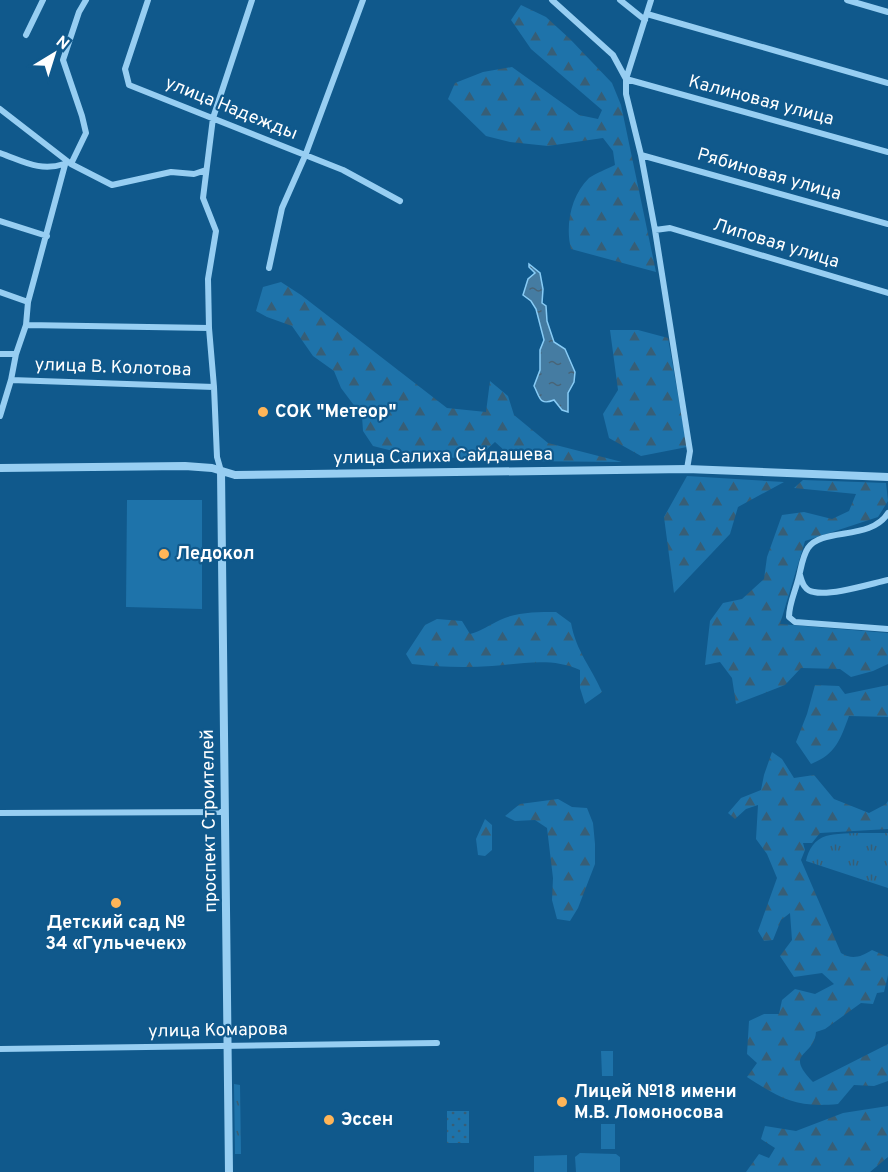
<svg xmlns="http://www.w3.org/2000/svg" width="888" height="1172" viewBox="0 0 888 1172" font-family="Overpass,sans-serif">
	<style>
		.grass { fill: url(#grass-tufts) }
		.forest { fill: url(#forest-firs) }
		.park { fill: url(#park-dots) }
		.garden { fill: #1e73aa }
		.water { fill: url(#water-ripples); stroke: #88ccf6; stroke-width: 1.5 }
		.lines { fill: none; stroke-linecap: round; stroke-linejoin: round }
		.minor { stroke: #97cef2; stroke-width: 6 }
		.tertiary { stroke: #97cef2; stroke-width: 8 }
		.poi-dot { fill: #ffb558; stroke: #10598c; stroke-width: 2 }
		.labels { text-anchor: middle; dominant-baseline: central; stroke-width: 4.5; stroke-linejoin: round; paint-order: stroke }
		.street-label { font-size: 18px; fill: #fff; stroke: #10598c }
		.poi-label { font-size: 18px; font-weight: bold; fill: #fff; stroke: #10598c; text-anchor: start }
	</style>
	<defs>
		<pattern id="grass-tufts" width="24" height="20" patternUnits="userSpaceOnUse" patternTransform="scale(1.5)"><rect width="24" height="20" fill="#1e73aa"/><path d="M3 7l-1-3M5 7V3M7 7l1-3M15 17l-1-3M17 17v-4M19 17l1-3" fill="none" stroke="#375e76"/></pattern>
		<pattern id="forest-firs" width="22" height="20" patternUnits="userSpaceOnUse" patternTransform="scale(1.5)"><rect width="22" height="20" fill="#1e73aa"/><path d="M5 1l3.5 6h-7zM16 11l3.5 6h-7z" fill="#375e76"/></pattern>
		<pattern id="park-dots" width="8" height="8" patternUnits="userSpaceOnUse" patternTransform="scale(1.5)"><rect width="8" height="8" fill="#1e73aa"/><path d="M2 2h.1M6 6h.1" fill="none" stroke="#375e76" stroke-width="1.8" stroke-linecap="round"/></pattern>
		<pattern id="water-ripples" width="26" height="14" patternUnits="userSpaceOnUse" patternTransform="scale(1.5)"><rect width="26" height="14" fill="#457ca2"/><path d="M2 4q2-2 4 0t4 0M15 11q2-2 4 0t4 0" fill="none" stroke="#486477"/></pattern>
	</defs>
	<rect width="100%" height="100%" fill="#10598c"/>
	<path class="grass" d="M888,833v55l-82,-27c2,-11 9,-22 20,-25 11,-4 49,-3 62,-3z
		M234,1084l6,1 1,69h-6z"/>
	<path class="forest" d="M521,5l25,12 24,22 42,44 9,22 35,167 -85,-23c-6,-23 0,-54 18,-71 7,-5 18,-9 26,-13l-2,-14 -10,-13 -55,8 -38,-4 -24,-6 -38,-37 7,-16 28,-11 29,-5 67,48 19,4 4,-9 -71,-61 -20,-29z
		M281,282l20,13 146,113 39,4 4,-31 18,15 6,19 34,28 74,19 -106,-1 -21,-19 -20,18 -78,-8 -24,-6 -10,-15 -1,-15 -21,-28 -7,-17 -21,-15 -21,-30 -25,-9 -11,-6 7,-24z
		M610,330h28l30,8 19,109 -46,9 -32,-18 -6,-24 15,-24z
		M687,476l97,6 -46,25 -8,27 -56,59 -10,-76z
		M803,480l83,3 2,18 -10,16 -73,24 -25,83 108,9v31l-15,7 -22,6 -11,-8 -39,-1 -16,17 -49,19 -4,-26 -12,-16 -15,3 5,-44 13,-18 19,-4 22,-20 3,-22 15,-42 22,-3 28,7 17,-8 7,-17 -62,-6z
		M556,612l15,11c5,28 20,44 31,69l-17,12 -5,-16v-18c-28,-13 -59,-6 -88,-4 -27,2 -54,1 -80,-2l-6,-10 19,-29 12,-6 25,2 8,13c12,-3 19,-9 30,-14 16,-8 38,-8 56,-8z
		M815,685l24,1 6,8 43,-9v32l-39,-1c-9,24 -13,38 -38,48l-15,-22 11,-28z
		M772,752l10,7 12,19 20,-3 20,24 35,14 17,-9 2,-3v28l-68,4 -8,10h-9l2,7 -4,10 40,93c11,7 20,4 31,-3l16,7v18l-4,17 -7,1 -4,11 -12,-1 -36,26 -9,3c-2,26 -33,19 -3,50l75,-38v37l-14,5 -20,-1 -16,19c-42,4 -57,-5 -91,-27l10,-14 -10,-9 2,-33 15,-7h15l3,-14 13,-11 20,5 19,-10 -12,-11 -28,4 -14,-21 12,-16 -2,-27 -9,7 -8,20 -9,1 -6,-10 19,-53 -10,-24 -11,-15 2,-34 -12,4 -11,10 -7,-6 13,-15 20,-8 3,-15z
		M558,799l14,8 15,1 6,15 2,21v20l-17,44 -8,13 -13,-2 -5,-19 1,-22 -6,-50 -12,-8 -20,1 -10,-5 15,-12z
		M485,819l7,6v25l-7,6 -7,-1 -2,-16z
		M888,1106v51l-18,15h-124l13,-18 10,4 6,-10 -14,-9 4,-13 31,5 47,-18z"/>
	<path class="park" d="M447,1111h22v32h-22z"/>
	<path class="garden" d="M127,500h75v109l-76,-2z
		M601,1051h12v25h-11z
		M601,1124h14v25h-14z
		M580,1153l36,1 4,3v15h-44l-1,-15z
		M567,1155v17h-33v-16z"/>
	<path class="water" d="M529,264l11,9 3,16 -1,14 4,3 1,15 7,21 11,7 10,23 -1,10 -6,11v19l-6,-2 -8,-10c-15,6 -14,-3 -20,-14l6,-16v-20l4,-10 -8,-31 -5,-8 -8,-6 5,-16 7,-6 -6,-6z"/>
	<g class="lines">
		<path class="minor" d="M148,0l-23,69 4,16 214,85 57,31
			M552,0l61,55 13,24 262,73
			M620,0l25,20
			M651,0l-25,79v15l15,61 14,75 35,221 -3,18
			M847,0l41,12
			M647,14l241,69
			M26,35l17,-35
			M0,109l71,55 41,21 59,-13 23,2 12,-4
			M0,153c23,8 40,19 64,11
			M641,155l247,69
			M71,164l15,-31 -4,-17 -19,-56 16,-48 7,-12
			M0,221l47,15
			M655,230l15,-2 218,65
			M269,268l13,-60 23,-52 58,-156
			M0,292l28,10
			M26,325l183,3
			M0,354h16
			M11,380l203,7
			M0,416l11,-36 5,-26 10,-29 2,-23 38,-141
			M221,471l-4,-14 -3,-70 -5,-59 -1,-49 8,-48 -13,-33 10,-80 39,-118
			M888,513c-17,28 -66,14 -80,35 -6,9 -7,22 -10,32 -3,12 -9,24 -9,37l6,5 93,7
			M800,575c2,8 5,16 14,17 17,4 56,-8 74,-12
			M0,813l225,-1
			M0,1049l437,-6"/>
		<path class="tertiary" d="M0,468l185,-2 27,2 23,7 452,-6 201,8
			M221,471l8,701"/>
	</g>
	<g class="poi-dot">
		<circle cx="263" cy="412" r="6"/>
		<circle cx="164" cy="554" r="6"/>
		<circle cx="116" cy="903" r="6"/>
		<circle cx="562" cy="1102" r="6"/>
		<circle cx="329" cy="1120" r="6"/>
	</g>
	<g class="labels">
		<g class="street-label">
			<text transform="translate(761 101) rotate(15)">Калиновая улица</text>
			<text transform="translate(231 109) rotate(22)">улица Надежды</text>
			<text transform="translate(769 175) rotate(16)">Рябиновая улица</text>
			<text transform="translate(776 244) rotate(17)">Липовая улица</text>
			<text transform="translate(113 368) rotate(2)">улица В. Колотова</text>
			<text transform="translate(443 457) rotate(-1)">улица Салиха Сайдашева</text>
			<text transform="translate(210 821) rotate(-91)">проспект Строителей</text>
			<text transform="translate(218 1031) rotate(-1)">улица Комарова</text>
		</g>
		<g class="poi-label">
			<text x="275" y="412">СОК "Метеор"</text>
			<text x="176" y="554">Ледокол</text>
			<text x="116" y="923" text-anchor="middle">Детский сад №<tspan x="116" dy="21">34 «Гульчечек»</tspan></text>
			<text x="574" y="1092">Лицей №18 имени<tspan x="574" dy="21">М.В. Ломоносова</tspan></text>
			<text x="341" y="1120">Эссен</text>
		</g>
	</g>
	<g transform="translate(54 54) rotate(38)" stroke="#10598c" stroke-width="4.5" paint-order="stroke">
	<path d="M0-4.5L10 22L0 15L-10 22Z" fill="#ffffff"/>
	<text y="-9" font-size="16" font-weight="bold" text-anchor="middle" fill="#ffffff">N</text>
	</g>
</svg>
